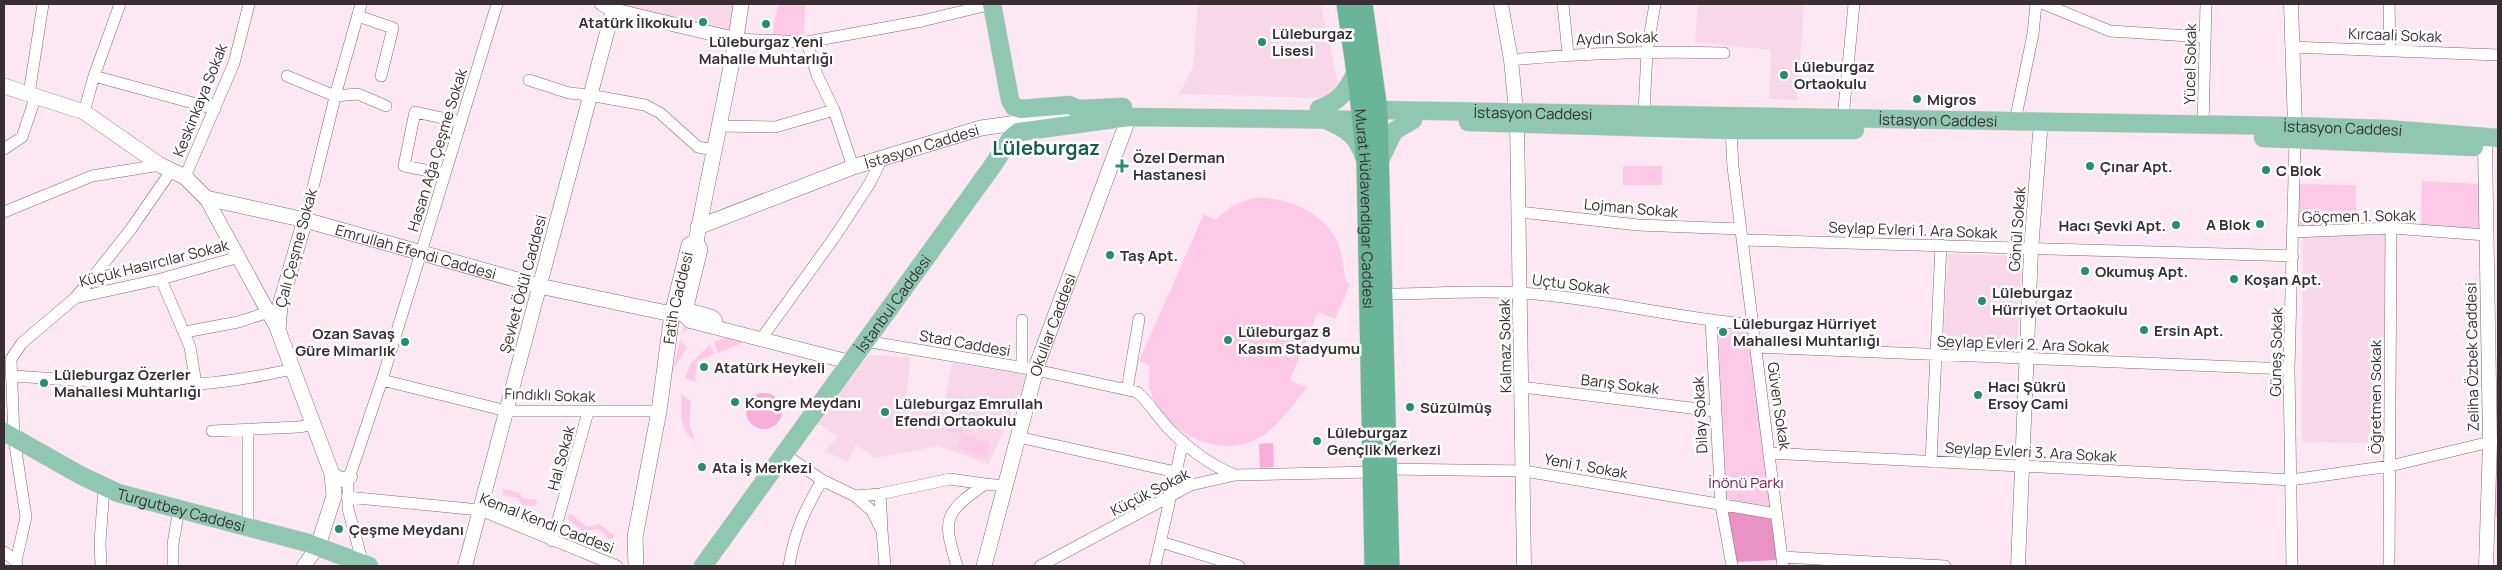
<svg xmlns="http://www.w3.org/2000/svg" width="2502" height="570" viewBox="0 0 2502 570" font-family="Manrope,sans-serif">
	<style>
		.built { fill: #f8d7e9 }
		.green { fill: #fdc9e6 }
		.forest { fill: #ea92c6 }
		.water { fill: #f7afd8 }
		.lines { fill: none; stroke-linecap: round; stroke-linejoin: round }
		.minor-casing { stroke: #826b78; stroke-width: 12 }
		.tertiary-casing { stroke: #826b78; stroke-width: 15 }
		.secondary-casing { stroke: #826b78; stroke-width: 16 }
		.primary-casing { stroke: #d3d1d2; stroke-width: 19 }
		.trunk-casing { stroke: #d3d1d2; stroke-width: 20 }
		.minor { stroke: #fff; stroke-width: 11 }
		.tertiary { stroke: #fff; stroke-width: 14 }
		.secondary { stroke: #fff; stroke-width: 15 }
		.primary { stroke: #8fc7b3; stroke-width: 18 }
		.trunk { stroke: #6ab49a; stroke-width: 19 }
		.poi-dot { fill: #248f6e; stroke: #fff; stroke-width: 2 }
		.labels { text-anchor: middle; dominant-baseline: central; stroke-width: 5; stroke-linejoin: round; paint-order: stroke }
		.poi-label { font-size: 15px; font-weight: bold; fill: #382e33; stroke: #fff; text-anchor: start }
		.street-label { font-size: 15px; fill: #382e33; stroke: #fff }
		.park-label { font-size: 15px; fill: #781058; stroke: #fff }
		.district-label { font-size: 20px; font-weight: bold; fill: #155e47; stroke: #fff }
	</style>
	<rect width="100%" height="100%" fill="#fce7f2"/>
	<path class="built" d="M613,4h120l-4,30z
		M1198,4h123l17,79 -10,15 -149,-4 14,-27z
		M1698,4h106l-7,96 -28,-1 2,-49 -76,-8z
		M2303,233l83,1 -5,209 -79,-1z
		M1948,254l74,2 -5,93 -74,-4z
		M869,355l42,2 -5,38 8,3 31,3 7,-38 76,12 -39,89 -51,-18 -63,12 -19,-13 -8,16 -23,-10 13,-14 -20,-14z"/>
	<path class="green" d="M778,4h27l-1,33 -32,-1z
		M1623,166h39v19h-39z
		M2422,181l59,3v47l-60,-5z
		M2299,184l57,1v39l-58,4z
		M1253,198c33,-2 72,14 85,46 5,12 5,25 8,38l4,2 -15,35 -17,-7 -28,68 17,8c-15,18 -32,43 -54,53 -45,20 -114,-24 -103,-75l-11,-5 65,-147 11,6 17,-14z
		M684,326l10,3h-6l-6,4 -1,8 6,6 -15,25z
		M1718,329l31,2 22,176 -45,-6z
		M734,334l8,9 -24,10 -4,-11z
		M710,344l4,10 -17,7 -2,21 -10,-4 5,-14z
		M681,393l10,9 -2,20 6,18c-16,-7 -14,-32 -14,-47z
		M955,395l16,4 -9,35 -15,-3z
		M2495,426h3v91h-3z
		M962,435l28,9 -5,13 -27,-9z
		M503,489l16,4 4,5 14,2 -1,6 -14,-1 -4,-7 -15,-3z
		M570,513l17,14 12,-3 16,12 -5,4 -12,-11 -14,3 -17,-13z"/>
	<path class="forest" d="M1727,510l44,8 7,42 -43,2z"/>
	<path class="water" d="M746 411a18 18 0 1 1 36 0a18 18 0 1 1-36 0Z
		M1273,443l1,24 -14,1 -1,-24z"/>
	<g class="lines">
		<g class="minor-casing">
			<path id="minor" d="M1563,4l5,50
				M2044,4l66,27 95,6
				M2389,4l1,45
				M358,16l35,12 -12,48
				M735,39l72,3 115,-21 70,-17
				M807,42l10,33 17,35 19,57
				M2291,47l207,8
				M1511,60c71,-7 141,-9 213,-7
				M94,76l121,33
				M287,76l48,20 23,-2 28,12
				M529,80l40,13 20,2 56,10 15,8 38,34 16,3
				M29,94l14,-90
				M84,112l10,-36 26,-72
				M1644,113l3,-62 8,-47
				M1843,118l11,-114
				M2015,121l18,-87 3,-30
				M2203,125l3,-121
				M719,126l56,1 59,-17
				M1731,130l2,37 50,399
				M4,149l18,-12 14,-41
				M445,174l-41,-8 11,-54 46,10
				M185,177l49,-114 15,-59
				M4,212l88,-36 68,-11
				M1519,212l119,13 102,4
				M305,220l32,-131 24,-85
				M2293,232l98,-4 95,7
				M1742,240l551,16
				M161,279l29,68 6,37
				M1384,294c45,0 91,-4 136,-1 79,5 155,25 233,32
				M75,298l86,-19 78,-22
				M1022,320v48
				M1711,321l10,184 11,61
				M185,332l53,-10 31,-10
				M761,339l75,-104 34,-52 12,-25
				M865,341l171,29 101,22c13,11 21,26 33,38 18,18 42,36 65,45
				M1756,347l533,22
				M11,376c62,3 125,12 187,8 32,-2 63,-8 95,-15
				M382,380l125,31h152
				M1522,387l193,24
				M1127,390l12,-71
				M212,431l87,-4 15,-3
				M1018,437l158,35
				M1770,453l521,27 99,-14 100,-24
				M784,454l38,26 33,16 17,15 10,20 3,35
				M1931,462l10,-217
				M1389,469l135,2 253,43
				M880,494l2,32
				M855,496l25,-2 70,-15 35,5
				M347,497l133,13 137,56
				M248,527v-98
				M552,541l36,-129
				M1161,542l78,24
				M4,552l12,9
				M1782,557l163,9
				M363,564l-15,-55v-28l34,-101 115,-376
				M17,566l-1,-5 10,-44 -12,-79 -3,-79 11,-16 53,-45 18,-21 38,-48 40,-58
				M101,566l-1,-24 4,-54
				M173,566v-22l6,-36
				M789,566c6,-36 15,-54 33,-86
				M957,566c-15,-48 -13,-53 28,-82l20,2
				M1040,566l151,-81 44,-10 137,-3
				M1155,566l28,-125
				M2292,566l-3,-197 6,-230
				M2389,566l2,-338"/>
		</g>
		<g class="tertiary-casing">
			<path id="tertiary" d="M602,4l11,6 122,29
				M1501,4l10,56 5,51
				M2291,4l4,122
				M1517,124l7,442
				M2485,147l5,295 -4,124
				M206,198l72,132
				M684,315l6,6 160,41
				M684,315l7,-4 21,6 3,3 -2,5
				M332,474l10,6 8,-3
				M304,566l14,-20
				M465,566l148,-556
				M2018,566l13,-316 9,-116"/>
		</g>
		<g class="secondary-casing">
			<g id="secondary">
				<path id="s1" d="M4,86l80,26 76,53 25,12 21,21 99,22 234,66 133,28"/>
				<path d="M305,220l-25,85 -2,25 54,144 2,22 -16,50"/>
				<path id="s2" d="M698,227l155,-60 128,-39 91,-13 6,-6"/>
				<path d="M684,315l16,-66 -4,-8"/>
				<path id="s3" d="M636,566l-1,-29 24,-126 13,-97 17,-69 7,-4 38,-189 7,-48"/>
				<path id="s4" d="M984,566l54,-204 91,-245"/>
			</g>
		</g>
		<g class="primary-casing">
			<g id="primary">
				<path d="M992,4l18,96 4,7 7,2 48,-4 9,4 45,-2"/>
				<path d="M1319,109c21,-8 27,-17 37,-37"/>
				<path id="s5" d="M1378,110l917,16 92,3 111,9"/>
				<path d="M1328,121c19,8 30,16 36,36"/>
				<path d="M1468,122l263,8h124"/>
				<path d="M2263,138l211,9"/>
				<path d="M1380,160l14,-29 19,-11"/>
				<path id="s6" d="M4,432l76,43 38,18 190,50 61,23"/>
				<path id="s7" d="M703,566l288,-398 20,-30 7,-6 111,-15 233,3"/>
			</g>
		</g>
		<g class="trunk-casing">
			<g id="trunk">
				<path id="s8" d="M1346,4l13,89 7,70 8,403"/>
				<path d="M1363,4l15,106 12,456"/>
			</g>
		</g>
		<use href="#minor" class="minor"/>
		<use href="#tertiary" class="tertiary"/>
		<use href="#secondary" class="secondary"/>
		<use href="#primary" class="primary"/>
		<use href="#trunk" class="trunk"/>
	</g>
	<g class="poi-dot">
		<circle cx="703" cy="22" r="5"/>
		<circle cx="766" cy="24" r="5"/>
		<circle cx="1262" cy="42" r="5"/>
		<circle cx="1784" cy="75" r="5"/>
		<circle cx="1917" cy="99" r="5"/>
		<path d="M1119.5 158.5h5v5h5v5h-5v5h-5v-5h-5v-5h5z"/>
		<circle cx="2090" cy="166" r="5"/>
		<circle cx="2266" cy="170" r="5"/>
		<circle cx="2260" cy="224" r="5"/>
		<circle cx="2176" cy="225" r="5"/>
		<circle cx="1110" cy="255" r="5"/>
		<circle cx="2085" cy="271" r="5"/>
		<circle cx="2234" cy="279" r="5"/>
		<circle cx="1982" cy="301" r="5"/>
		<circle cx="2144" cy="330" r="5"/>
		<circle cx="1723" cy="332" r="5"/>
		<circle cx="1228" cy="340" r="5"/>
		<circle cx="405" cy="342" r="5"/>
		<circle cx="704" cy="367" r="5"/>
		<circle cx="44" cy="383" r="5"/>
		<circle cx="1978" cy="395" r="5"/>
		<circle cx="735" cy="402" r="5"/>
		<circle cx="1410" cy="407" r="5"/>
		<circle cx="885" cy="412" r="5"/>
		<circle cx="1317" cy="441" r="5"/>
		<circle cx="702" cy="467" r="5"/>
		<circle cx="339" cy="529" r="5"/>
	</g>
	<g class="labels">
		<g class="poi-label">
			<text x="693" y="22" text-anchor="end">Atatürk İlkokulu</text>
			<text x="1272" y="33">Lüleburgaz<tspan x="1272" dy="17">Lisesi</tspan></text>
			<text x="766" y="41" text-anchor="middle">Lüleburgaz Yeni<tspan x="766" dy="17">Mahalle Muhtarlığı</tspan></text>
			<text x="1794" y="66">Lüleburgaz<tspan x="1794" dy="17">Ortaokulu</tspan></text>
			<text x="1927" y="99">Migros</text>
			<text x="1133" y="157">Özel Derman<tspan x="1133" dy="17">Hastanesi</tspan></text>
			<text x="2100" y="166">Çınar Apt.</text>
			<text x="2276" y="170">C Blok</text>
			<text x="2250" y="224" text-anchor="end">A Blok</text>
			<text x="2166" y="225" text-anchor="end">Hacı Şevki Apt.</text>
			<text x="1120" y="255">Taş Apt.</text>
			<text x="2095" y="271">Okumuş Apt.</text>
			<text x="2244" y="279">Koşan Apt.</text>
			<text x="1992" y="292">Lüleburgaz<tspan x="1992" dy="17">Hürriyet Ortaokulu</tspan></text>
			<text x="1733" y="323">Lüleburgaz Hürriyet<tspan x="1733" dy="17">Mahallesi Muhtarlığı</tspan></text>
			<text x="2154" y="330">Ersin Apt.</text>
			<text x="1238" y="331">Lüleburgaz 8<tspan x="1238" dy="17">Kasım Stadyumu</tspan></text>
			<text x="395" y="333" text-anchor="end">Ozan Savaş<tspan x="395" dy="17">Güre Mimarlık</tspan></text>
			<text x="714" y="367">Atatürk Heykeli</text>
			<text x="54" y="374">Lüleburgaz Özerler<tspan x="54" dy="17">Mahallesi Muhtarlığı</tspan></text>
			<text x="1988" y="386">Hacı Şükrü<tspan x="1988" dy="17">Ersoy Cami</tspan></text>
			<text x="745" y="402">Kongre Meydanı</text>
			<text x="895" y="403">Lüleburgaz Emrullah<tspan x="895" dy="17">Efendi Ortaokulu</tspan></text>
			<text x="1420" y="407">Süzülmüş</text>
			<text x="1327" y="432">Lüleburgaz<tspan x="1327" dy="17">Gençlik Merkezi</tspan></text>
			<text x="712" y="467">Ata İş Merkezi</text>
			<text x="349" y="529">Çeşme Meydanı</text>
		</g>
		<g class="street-label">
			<text transform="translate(2395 35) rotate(2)">Kırcaali Sokak</text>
			<text transform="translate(1617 38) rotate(-2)">Aydın Sokak</text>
			<text transform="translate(2190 64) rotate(-89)">Yücel Sokak</text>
			<text transform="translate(200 100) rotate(-68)">Keskinkaya Sokak</text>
			<text stroke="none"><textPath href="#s5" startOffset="155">İstasyon Caddesi</textPath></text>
			<text stroke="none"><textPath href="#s5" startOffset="560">İstasyon Caddesi</textPath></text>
			<text stroke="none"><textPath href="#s5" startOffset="965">İstasyon Caddesi</textPath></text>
			<text stroke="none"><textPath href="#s2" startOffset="238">İstasyon Caddesi</textPath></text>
			<text transform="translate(437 150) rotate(-73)">Hasan Ağa Çeşme Sokak</text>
			<text transform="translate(1631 208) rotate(5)">Lojman Sokak</text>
			<text stroke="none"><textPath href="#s8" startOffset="206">Murat Hüdavendigar Caddesi</textPath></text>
			<text transform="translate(2359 216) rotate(-1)">Göçmen 1. Sokak</text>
			<text transform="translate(2017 229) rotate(-86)">Gönül Sokak</text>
			<text transform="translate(1913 230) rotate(2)">Seylap Evleri 1. Ara Sokak</text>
			<text transform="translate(296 248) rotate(-75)">Çalı Çeşme Sokak</text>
			<text stroke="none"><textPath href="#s1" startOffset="451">Emrullah Efendi Caddesi</textPath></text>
			<text transform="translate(154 263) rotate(-14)">Küçük Hasırcılar Sokak</text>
			<text transform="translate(523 284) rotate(-75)">Şevket Ödül Caddesi</text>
			<text transform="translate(1571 284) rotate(7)">Uçtu Sokak</text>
			<text stroke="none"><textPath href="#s3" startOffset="272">Fatih Caddesi</textPath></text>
			<text stroke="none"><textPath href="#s7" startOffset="324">İstanbul Caddesi</textPath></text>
			<text stroke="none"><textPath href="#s4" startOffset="251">Okullar Caddesi</textPath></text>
			<text transform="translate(965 343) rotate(10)">Stad Caddesi</text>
			<text transform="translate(2023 344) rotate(2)">Seylap Evleri 2. Ara Sokak</text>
			<text transform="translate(1505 346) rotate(-91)">Kalmaz Sokak</text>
			<text transform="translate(2276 352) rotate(-89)">Güneş Sokak</text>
			<text transform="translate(2472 357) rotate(-91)">Zeliha Özbek Caddesi</text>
			<text transform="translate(1620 384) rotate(7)">Barış Sokak</text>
			<text transform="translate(550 395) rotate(2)">Fındıklı Sokak</text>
			<text transform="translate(2375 397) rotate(-90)">Öğretmen Sokak</text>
			<text transform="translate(1779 406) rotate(82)">Güven Sokak</text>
			<text transform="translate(1700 415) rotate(-93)">Dilay Sokak</text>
			<text transform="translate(2031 452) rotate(3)">Seylap Evleri 3. Ara Sokak</text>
			<text transform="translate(561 458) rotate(-75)">Hal Sokak</text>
			<text transform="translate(1586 466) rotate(10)">Yeni 1. Sokak</text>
			<text transform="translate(1150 492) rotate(-27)">Küçük Sokak</text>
			<text stroke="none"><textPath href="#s6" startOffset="195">Turgutbey Caddesi</textPath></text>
			<text transform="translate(547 523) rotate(21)">Kemal Kendi Caddesi</text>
		</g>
		<g class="park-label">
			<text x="1746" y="482">İnönü Parkı</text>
		</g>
		<g class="district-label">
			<text x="1046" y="147">Lüleburgaz</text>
		</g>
	</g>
	<rect width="2502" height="570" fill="none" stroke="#382e33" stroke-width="10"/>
</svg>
